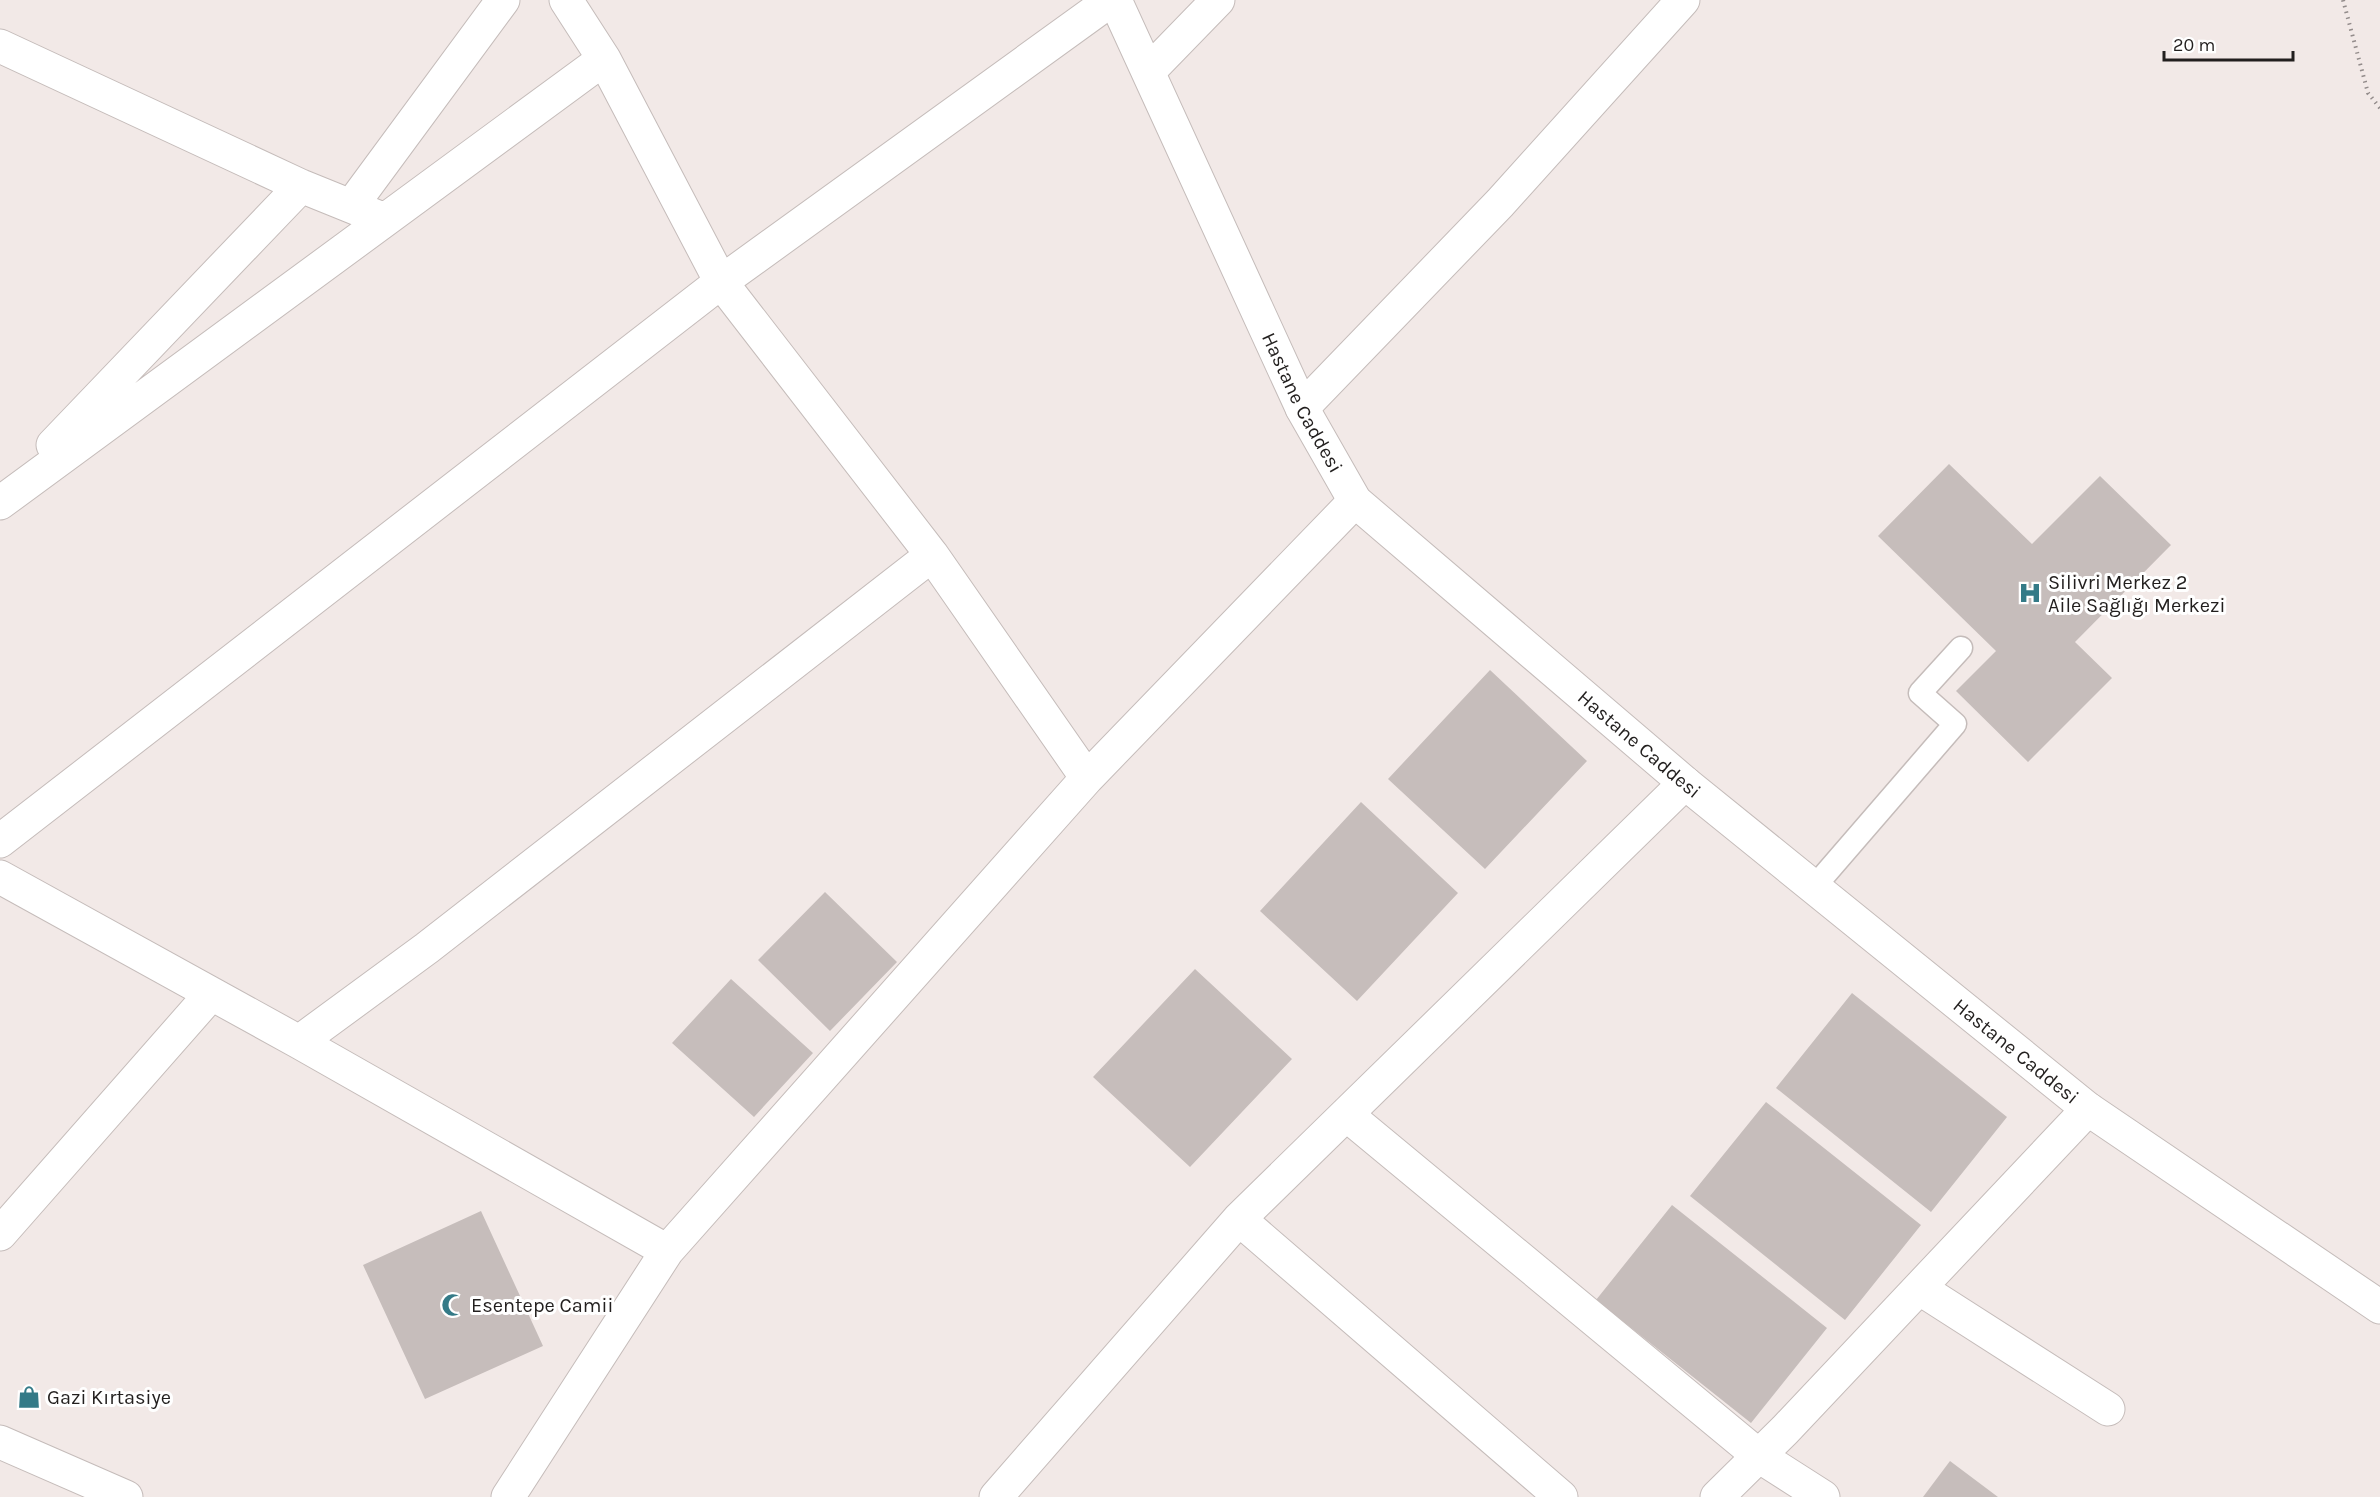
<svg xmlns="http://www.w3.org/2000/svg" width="2380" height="1497" viewBox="0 0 2380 1497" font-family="Karla,sans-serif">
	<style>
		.building { fill: #c6bdbb }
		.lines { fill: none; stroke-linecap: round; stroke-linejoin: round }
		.lane-casing { stroke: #c5bcba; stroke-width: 25 }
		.street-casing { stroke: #c5bcba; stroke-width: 35 }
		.secondary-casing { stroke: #c5bcba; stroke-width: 35 }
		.path { stroke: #938c8b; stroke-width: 4; stroke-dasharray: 1.5 4.5; stroke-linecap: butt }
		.lane { stroke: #fff; stroke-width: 22 }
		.street { stroke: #fff; stroke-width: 33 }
		.secondary { stroke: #fff; stroke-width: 33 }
		.labels { text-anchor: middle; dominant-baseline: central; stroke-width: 6; stroke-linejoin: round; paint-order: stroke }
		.street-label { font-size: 20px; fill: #221f1e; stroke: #fff }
		.poi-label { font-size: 20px; fill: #221f1e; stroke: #fff; text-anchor: start }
	</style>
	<rect width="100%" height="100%" fill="#f2e9e7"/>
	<path class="building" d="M1949,464l83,80 68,-68 71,69 -96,97 37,36 -84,84 -72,-71 40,-40 -118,-115z
		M1490,670l97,91 -102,108 -97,-90z
		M1361,802l97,91 -101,108 -97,-90z
		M825,892l72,70 -67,69 -72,-71z
		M1195,969l97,90 -102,108 -97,-90z
		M731,979l82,74 -59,64 -82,-74z
		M1852,993l155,124 -76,95 -155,-124z
		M1766,1102l155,123 -76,95 -155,-124z
		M1672,1205l155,123 -76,95 -155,-123z
		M481,1211l62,135 -118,53 -62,-134z
		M1950,1461l48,36h-75z"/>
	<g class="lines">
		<g class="lane-casing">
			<path id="lane" d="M1815,886l140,-162 -35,-31 41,-45"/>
		</g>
		<g class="street-casing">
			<path id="street" d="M566,0l38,59 117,223 211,273 155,223
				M0,46l301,140 84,34
				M1149,71l69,-71
				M352,205l151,-205
				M1302,408l198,-205 183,-203
				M53,445l248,-259
				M0,503l604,-444
				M0,841l721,-559 390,-282
				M0,877l299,165 368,209
				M299,1042l128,-94 505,-393
				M1347,1115l412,341 64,41
				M1239,1219l322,278
				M0,1234l211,-240
				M1919,1288l189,121
				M508,1497l159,-246 420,-473 268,-277
				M996,1497l243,-278 446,-436
				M1717,1497l68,-67 303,-321"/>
		</g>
		<g class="secondary-casing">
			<g id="secondary">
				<path id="s1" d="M1115,0l187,408 53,93 330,282 403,326 292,198"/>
				<path d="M0,1442l126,55"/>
			</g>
		</g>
		<path class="path" d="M2343,0l25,93 12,15"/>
		<use href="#lane" class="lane"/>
		<use href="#street" class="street"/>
		<use href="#secondary" class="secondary"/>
	</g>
	<defs>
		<g id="hospital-bare" transform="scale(1.8)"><path d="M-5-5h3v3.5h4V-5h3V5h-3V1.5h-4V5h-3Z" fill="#347a87" stroke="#fff" stroke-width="2.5" paint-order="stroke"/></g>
		<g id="mosque-bare" transform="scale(1.8)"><path d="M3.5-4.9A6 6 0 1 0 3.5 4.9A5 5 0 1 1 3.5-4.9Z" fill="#347a87" stroke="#fff" stroke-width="2.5" paint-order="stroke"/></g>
		<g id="shop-bare" transform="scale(1.8)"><path d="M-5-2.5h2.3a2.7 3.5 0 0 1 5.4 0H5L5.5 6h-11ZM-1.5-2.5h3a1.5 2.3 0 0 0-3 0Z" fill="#347a87" stroke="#fff" stroke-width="2.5" paint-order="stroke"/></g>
	</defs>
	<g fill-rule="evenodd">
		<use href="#hospital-bare" x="2030" y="593"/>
		<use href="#mosque-bare" x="453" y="1305"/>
		<use href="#shop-bare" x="29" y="1397"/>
	</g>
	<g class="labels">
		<g class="street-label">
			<text stroke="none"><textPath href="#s1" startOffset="444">Hastane Caddesi</textPath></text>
			<text stroke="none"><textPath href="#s1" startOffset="930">Hastane Caddesi</textPath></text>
			<text stroke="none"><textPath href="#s1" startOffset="1416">Hastane Caddesi</textPath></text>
		</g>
		<g class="poi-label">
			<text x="2048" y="582">Silivri Merkez 2<tspan x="2048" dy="23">Aile Sağlığı Merkezi</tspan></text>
			<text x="471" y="1305">Esentepe Camii</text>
			<text x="47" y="1397">Gazi Kırtasiye</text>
		</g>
	</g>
	<path d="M2164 51v9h129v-9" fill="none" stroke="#221f1e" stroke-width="3"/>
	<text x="2173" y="51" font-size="18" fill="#221f1e" stroke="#ffffff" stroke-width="4.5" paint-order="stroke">20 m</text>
</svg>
